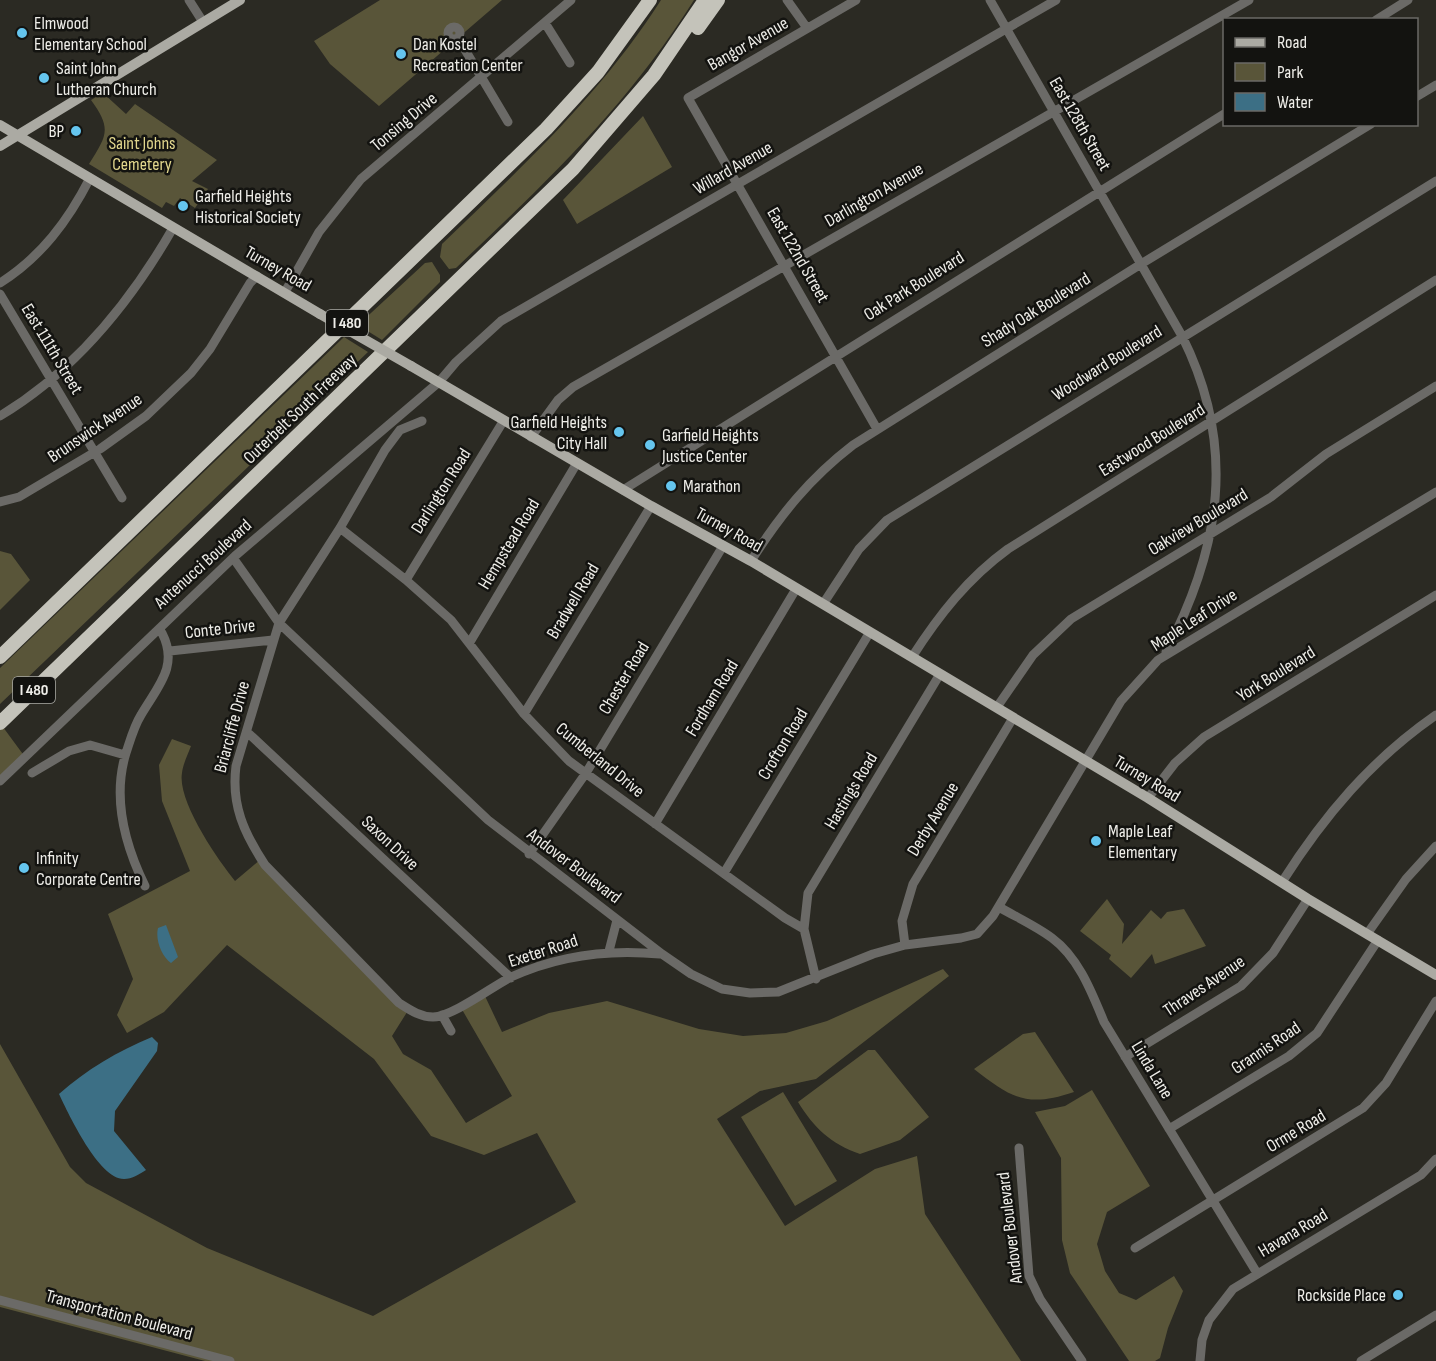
<svg xmlns="http://www.w3.org/2000/svg" width="1436" height="1361" viewBox="0 0 1436 1361" font-family="'Sofia Sans Condensed',sans-serif">
	<style>
		.green { fill: #595539 }
		.water { fill: #3c6f85 }
		.lines { fill: none; stroke-linecap: round; stroke-linejoin: round }
		.minor { stroke: #6b6a67; stroke-width: 9 }
		.major { stroke: #abaaa3; stroke-width: 10 }
		.highway { stroke: #c4c3ba; stroke-width: 14 }
		.major-bridge { stroke: #abaaa3; stroke-width: 10 }
		.poi-dot { fill: #65c5ee; stroke: #131310; stroke-width: 2 }
		.labels { text-anchor: middle; dominant-baseline: central; stroke-width: 5; stroke-linejoin: round; paint-order: stroke }
		.shield { fill: #131310; stroke: #acaca7; stroke-width: 1.5 }
		.shield-label { font-size: 16px; font-weight: bold; fill: #eeede8 }
		.poi-label { font-size: 18px; fill: #eeede8; stroke: #131310; text-anchor: start }
		.street-label { font-size: 18px; fill: #eeede8; stroke: #131310 }
		.park-label { font-size: 18px; fill: #e2d78d; stroke: #131310 }
	</style>
	<rect width="100%" height="100%" fill="#2b2a23"/>
	<path class="green" d="M380,0h122l-123,106 -49,-42 -16,-23z
		M661,0h33c-68,108 -147,181 -238,268l-7,1 -9,-12 2,-13c79,-76 160,-151 219,-244z
		M103,93l23,21 9,-10 82,56 -25,21 16,8 -13,19 -15,-10 -6,8 -8,-4 -4,6 -73,-44c18,-29 23,-35 2,-64z
		M643,116l29,51 -95,57 -14,-24z
		M432,262l8,13v7l-58,58 -24,-15 67,-62z
		M344,337l24,15 -368,352v-36z
		M0,551l11,3 19,26 -30,30z
		M0,723l25,34 -25,24z
		M172,739l19,7c-3,8 -8,18 -9,27 -5,28 36,87 53,108l26,-22 148,150 -17,27 11,18 28,16 35,53 46,-27 -52,-90 24,-12 18,38 47,-19 58,-12 92,28 44,7 43,-3 41,-12 116,-52 6,7 -133,103 -56,12 -43,28 68,107 90,-57 42,-13 8,58 96,147h-816l-205,-54v-263l70,123 16,16 121,65 166,68 203,-114 -39,-69 -53,22 -53,-19 -57,-77 -147,-114 -63,67 -37,21 -10,-18 16,-36 -25,-65 82,-43 -28,-70 -3,-36z
		M1107,899l17,25 -2,20 29,-34 10,9 6,-7 17,-3 22,37 -51,18 -3,-10 -21,24 -22,-19 2,-4 -31,-24z
		M1035,1032l39,60c-47,16 -63,6 -100,-23l49,-35z
		M868,1050h7l54,67 -29,23 -40,14c-29,-10 -46,-26 -62,-52z
		M1092,1090l58,96 -43,26 -10,32 8,27 14,22 17,7 38,-24 9,15 -15,37 -8,30 -5,3h-26l-59,-88 -8,-33 -1,-82 -26,-46 30,-6z
		M783,1092l54,89 -42,25 -54,-89z"/>
	<path class="water" d="M166,925l12,32 -7,6c-9,-6 -16,-23 -13,-35z
		M152,1037l6,6 -1,8 -42,60 -1,20 32,39c-6,4 -14,9 -22,9 -25,0 -55,-64 -65,-85 27,-24 59,-43 93,-57z"/>
	<g class="lines">
		<path class="minor" d="M189,0l14,22
			M787,0l20,28
			M856,0l-168,98 189,331
			M990,0l192,336c55,110 39,211 -16,316
			M1376,20l32,-20
			M545,23l25,40
			M448 33a6 6 0 1 1 12 0a6 6 0 1 1-12 0Z
			M458,38l50,84
			M1416,97l20,-12
			M0,283c41,-26 68,-62 90,-105
			M285,292l34,-60 42,-53 210,-179
			M0,294l122,204
			M0,416c75,-45 130,-113 173,-188
			M422,421l-22,9 -15,20 -45,78 -61,95 -43,143c-5,39 8,67 29,99l134,138c11,7 21,14 34,14 19,0 60,-31 78,-40 48,-22 97,-28 149,-23
			M531,437l27,-37 15,-13 676,-387
			M623,490l601,-376
			M0,502l19,-5 81,-48 46,-33 45,-43 19,-24 40,-66 7,-7
			M340,528l66,52 45,40 73,94 45,47 216,157 19,11
			M751,561c29,-46 59,-83 102,-116l288,-181 230,-140
			M236,562l43,61 209,197 174,134 29,20 31,15 28,4 28,-1 95,-38 32,-9 56,-7 16,-4 16,-18 128,-215 37,-41 278,-168
			M406,580l98,-160
			M823,604l36,-55 28,-29 549,-339
			M470,642l107,-179
			M170,651l103,-11
			M912,657c27,-42 56,-79 96,-108l428,-269
			M997,707l36,-52 38,-36 200,-122 55,-43 110,-68
			M524,714l127,-208
			M247,732l264,246
			M32,773l37,-22 21,-6 35,10
			M0,781l235,-225 204,-174 17,-20 45,-41 555,-321
			M1148,798l27,-35 29,-26 232,-142
			M655,824l141,-235
			M529,854l57,-81 137,-227
			M724,873l146,-241
			M1282,882c42,-66 89,-122 154,-167
			M145,886c-20,-41 -33,-88 -19,-133 4,-12 8,-27 15,-38 17,-29 38,-49 21,-82
			M999,907c17,10 37,19 53,31 27,20 40,55 52,84l153,251
			M1367,934l39,-55 30,-33
			M905,945l-3,-24 11,-37 100,-166
			M609,951l8,-31
			M816,979l-12,-50 4,-36 132,-219
			M442,1015l9,16
			M1125,1057l116,-71 32,-33 35,-54
			M1169,1129l120,-73 28,-23 61,-93
			M1019,1148l10,128 11,23 42,62
			M1135,1248l228,-140 23,-25 50,-82
			M0,1300l230,61
			M1200,1361l2,-21 7,-20 24,-31 188,-114 15,-16
			M1361,1361l75,-46"/>
		<path class="major" d="M0,125l320,189
			M0,146l240,-146
			M411,366l240,140 100,55 397,237 160,101 128,76"/>
		<path class="highway" d="M698,28l20,-28
			M0,657l546,-528 52,-57 52,-72
			M0,723l573,-554 81,-94 51,-75"/>
		<path class="major-bridge" d="M320,314l91,52"/>
	</g>
	<g class="poi-dot">
		<circle cx="22" cy="33" r="6"/>
		<circle cx="401" cy="54" r="6"/>
		<circle cx="44" cy="78" r="6"/>
		<circle cx="76" cy="131" r="6"/>
		<circle cx="183" cy="206" r="6"/>
		<circle cx="619" cy="432" r="6"/>
		<circle cx="650" cy="445" r="6"/>
		<circle cx="671" cy="486" r="6"/>
		<circle cx="1096" cy="841" r="6"/>
		<circle cx="24" cy="868" r="6"/>
		<circle cx="1398" cy="1295" r="6"/>
	</g>
	<g class="labels">
		<g class="shield">
			<rect x="326" y="310" width="42" height="26" rx="4.5"/>
			<rect x="13" y="677" width="42" height="26" rx="4.5"/>
		</g>
		<g class="shield-label">
			<text x="347" y="323">I 480</text>
			<text x="34" y="690">I 480</text>
		</g>
		<g class="poi-label">
			<text x="34" y="23">Elmwood<tspan x="34" dy="21">Elementary School</tspan></text>
			<text x="413" y="44">Dan Kostel<tspan x="413" dy="21">Recreation Center</tspan></text>
			<text x="56" y="68">Saint John<tspan x="56" dy="21">Lutheran Church</tspan></text>
			<text x="64" y="131" text-anchor="end">BP</text>
			<text x="195" y="196">Garfield Heights<tspan x="195" dy="21">Historical Society</tspan></text>
			<text x="607" y="422" text-anchor="end">Garfield Heights<tspan x="607" dy="21">City Hall</tspan></text>
			<text x="662" y="435">Garfield Heights<tspan x="662" dy="21">Justice Center</tspan></text>
			<text x="683" y="486">Marathon</text>
			<text x="1108" y="831">Maple Leaf<tspan x="1108" dy="21">Elementary</tspan></text>
			<text x="36" y="858">Infinity<tspan x="36" dy="21">Corporate Centre</tspan></text>
			<text x="1386" y="1295" text-anchor="end">Rockside Place</text>
		</g>
		<g class="street-label">
			<text transform="translate(748 44) rotate(-30)">Bangor Avenue</text>
			<text transform="translate(404 122) rotate(-40)">Tonsing Drive</text>
			<text transform="translate(1080 124) rotate(60)">East 128th Street</text>
			<text transform="translate(733 168) rotate(-30)">Willard Avenue</text>
			<text transform="translate(874 195) rotate(-30)">Darlington Avenue</text>
			<text transform="translate(798 255) rotate(60)">East 122nd Street</text>
			<text transform="translate(278 269) rotate(30)">Turney Road</text>
			<text transform="translate(914 286) rotate(-32)">Oak Park Boulevard</text>
			<text transform="translate(1036 310) rotate(-32)">Shady Oak Boulevard</text>
			<text transform="translate(52 349) rotate(59)">East 111th Street</text>
			<text transform="translate(1107 363) rotate(-32)">Woodward Boulevard</text>
			<text transform="translate(300 409) rotate(-44)">Outerbelt South Freeway</text>
			<text transform="translate(95 428) rotate(-34)">Brunswick Avenue</text>
			<text transform="translate(1152 440) rotate(-32)">Eastwood Boulevard</text>
			<text transform="translate(441 491) rotate(-58)">Darlington Road</text>
			<text transform="translate(1198 522) rotate(-31)">Oakview Boulevard</text>
			<text transform="translate(729 530) rotate(29)">Turney Road</text>
			<text transform="translate(509 544) rotate(-59)">Hempstead Road</text>
			<text transform="translate(203 564) rotate(-42)">Antenucci Boulevard</text>
			<text transform="translate(573 601) rotate(-59)">Bradwell Road</text>
			<text transform="translate(1194 620) rotate(-33)">Maple Leaf Drive</text>
			<text transform="translate(220 629) rotate(-6)">Conte Drive</text>
			<text transform="translate(1276 674) rotate(-32)">York Boulevard</text>
			<text transform="translate(624 678) rotate(-59)">Chester Road</text>
			<text transform="translate(712 698) rotate(-59)">Fordham Road</text>
			<text transform="translate(232 727) rotate(-75)">Briarcliffe Drive</text>
			<text transform="translate(783 744) rotate(-59)">Crofton Road</text>
			<text transform="translate(600 760) rotate(39)">Cumberland Drive</text>
			<text transform="translate(1147 779) rotate(31)">Turney Road</text>
			<text transform="translate(851 791) rotate(-59)">Hastings Road</text>
			<text transform="translate(933 819) rotate(-59)">Derby Avenue</text>
			<text transform="translate(390 843) rotate(43)">Saxon Drive</text>
			<text transform="translate(574 866) rotate(37)">Andover Boulevard</text>
			<text transform="translate(543 951) rotate(-18)">Exeter Road</text>
			<text transform="translate(1204 986) rotate(-34)">Thraves Avenue</text>
			<text transform="translate(1266 1048) rotate(-34)">Grannis Road</text>
			<text transform="translate(1152 1070) rotate(59)">Linda Lane</text>
			<text transform="translate(1296 1131) rotate(-31)">Orme Road</text>
			<text transform="translate(1010 1228) rotate(-97)">Andover Boulevard</text>
			<text transform="translate(1293 1233) rotate(-31)">Havana Road</text>
			<text transform="translate(119 1315) rotate(15)">Transportation Boulevard</text>
		</g>
		<g class="park-label">
			<text x="142" y="143">Saint Johns<tspan x="142" dy="21">Cemetery</tspan></text>
		</g>
	</g>
	<rect x="1223" y="18" width="195" height="108" fill="#131310" stroke="#6b6a66" stroke-width="1.5"/>
	<rect x="1235" y="38" width="30" height="9" fill="#abaaa3" stroke="#6b6a66" stroke-width="1.5"/>
	<text x="1277" y="48" font-size="18" fill="#eeede8">Road</text>
	<rect x="1235" y="63" width="30" height="18" fill="#595539" stroke="#6b6a66" stroke-width="1.5"/>
	<text x="1277" y="78" font-size="18" fill="#eeede8">Park</text>
	<rect x="1235" y="93" width="30" height="18" fill="#3c6f85" stroke="#6b6a66" stroke-width="1.5"/>
	<text x="1277" y="108" font-size="18" fill="#eeede8">Water</text>
</svg>
